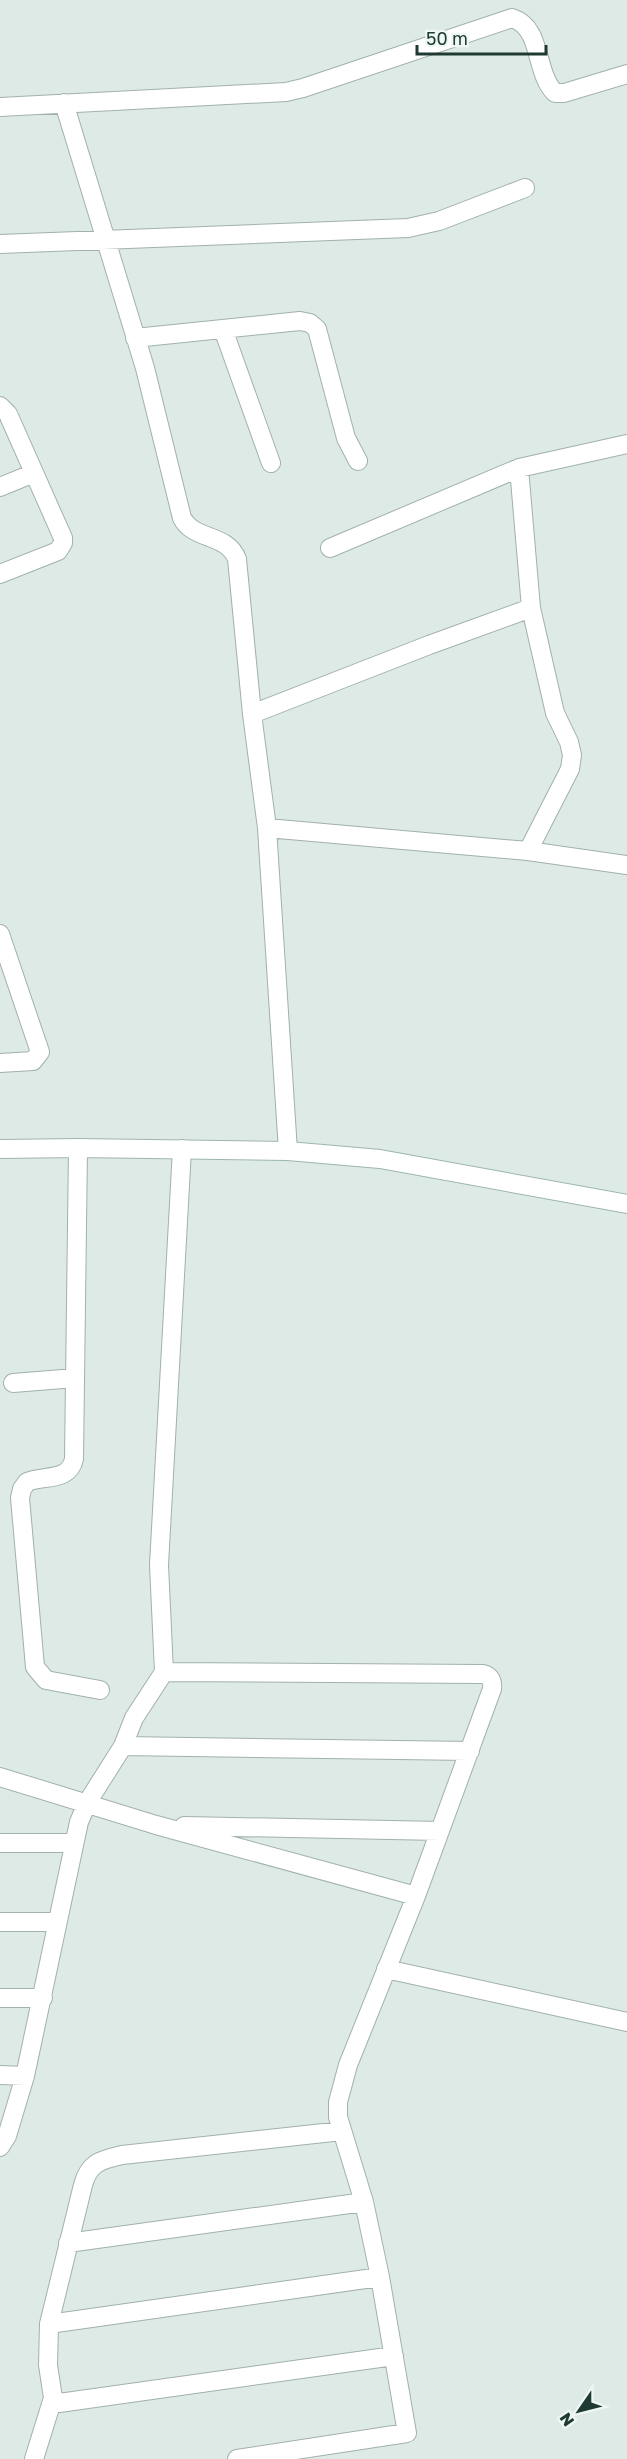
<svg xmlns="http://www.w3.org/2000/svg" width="627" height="2459" viewBox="0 0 627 2459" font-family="'Golos Text',sans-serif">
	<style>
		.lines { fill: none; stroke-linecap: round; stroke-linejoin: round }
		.street-casing { stroke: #a1b1ac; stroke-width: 20 }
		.secondary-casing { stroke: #9db6ad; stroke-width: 20 }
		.street { stroke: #fff; stroke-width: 18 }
		.secondary { stroke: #fff; stroke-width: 18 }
	</style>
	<rect width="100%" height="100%" fill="#deeae5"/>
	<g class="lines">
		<g class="street-casing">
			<path id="street" d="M64,103l81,265 37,150c12,23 45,15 55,41l15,155 15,114 21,323
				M0,107l286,-15 17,-4 209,-70c31,10 22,54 43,75h9l63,-19
				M0,244l408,-16 31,-7 86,-33
				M223,329l48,134
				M135,338l165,-17 10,2 7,6 29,109 12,23
				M0,406l8,8 55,124v5l-5,8 -58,23
				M519,468l12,140 24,105 14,29 3,13 -2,14 -42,82
				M0,487l34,-14
				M330,548l189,-80 108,-24
				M252,714l177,-69 102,-37
				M267,828l261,23 99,14
				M0,934l40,118 -7,9 -33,2
				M78,1148l-4,311c-5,23 -30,16 -47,23l-5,7 -2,9 15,169 11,13 54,10
				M13,1383l62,-5
				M164,1672l319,2c8,2 10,8 9,15l-76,207 -68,169 -10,37v15l26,85 16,75 27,156 -170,26
				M123,1746l347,5
				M0,1777l156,48 260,71
				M184,1826l256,5
				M0,1843h73
				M0,1922h57
				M386,1969l241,53
				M0,1998h43
				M0,2075l25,1
				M342,2131l-220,24c-22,5 -33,8 -39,30l-34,139 -1,41 5,33 6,5 335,-47
				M0,2147l7,-11 18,-60 54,-254 8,-19 36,-57 11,-28 30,-46 -5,-107 23,-416
				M68,2243l296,-41
				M49,2324l331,-47
				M34,2459l19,-61"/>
		</g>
		<g class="secondary-casing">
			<path id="secondary" d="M0,1149l78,-1 210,3 92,8 247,45"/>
		</g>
		<use href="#street" class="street"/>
		<use href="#secondary" class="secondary"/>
	</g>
	<g transform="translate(579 2411) rotate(235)" stroke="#eef7f3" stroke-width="4.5" paint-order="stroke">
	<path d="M0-4.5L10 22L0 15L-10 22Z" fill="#1f3933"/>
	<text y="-9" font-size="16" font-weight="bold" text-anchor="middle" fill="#1f3933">N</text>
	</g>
	<path d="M417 45v9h129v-9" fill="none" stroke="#1f3933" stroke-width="3"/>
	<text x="426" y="45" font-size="18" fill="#1f3933" stroke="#eef7f3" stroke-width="4.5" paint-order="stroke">50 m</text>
</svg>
